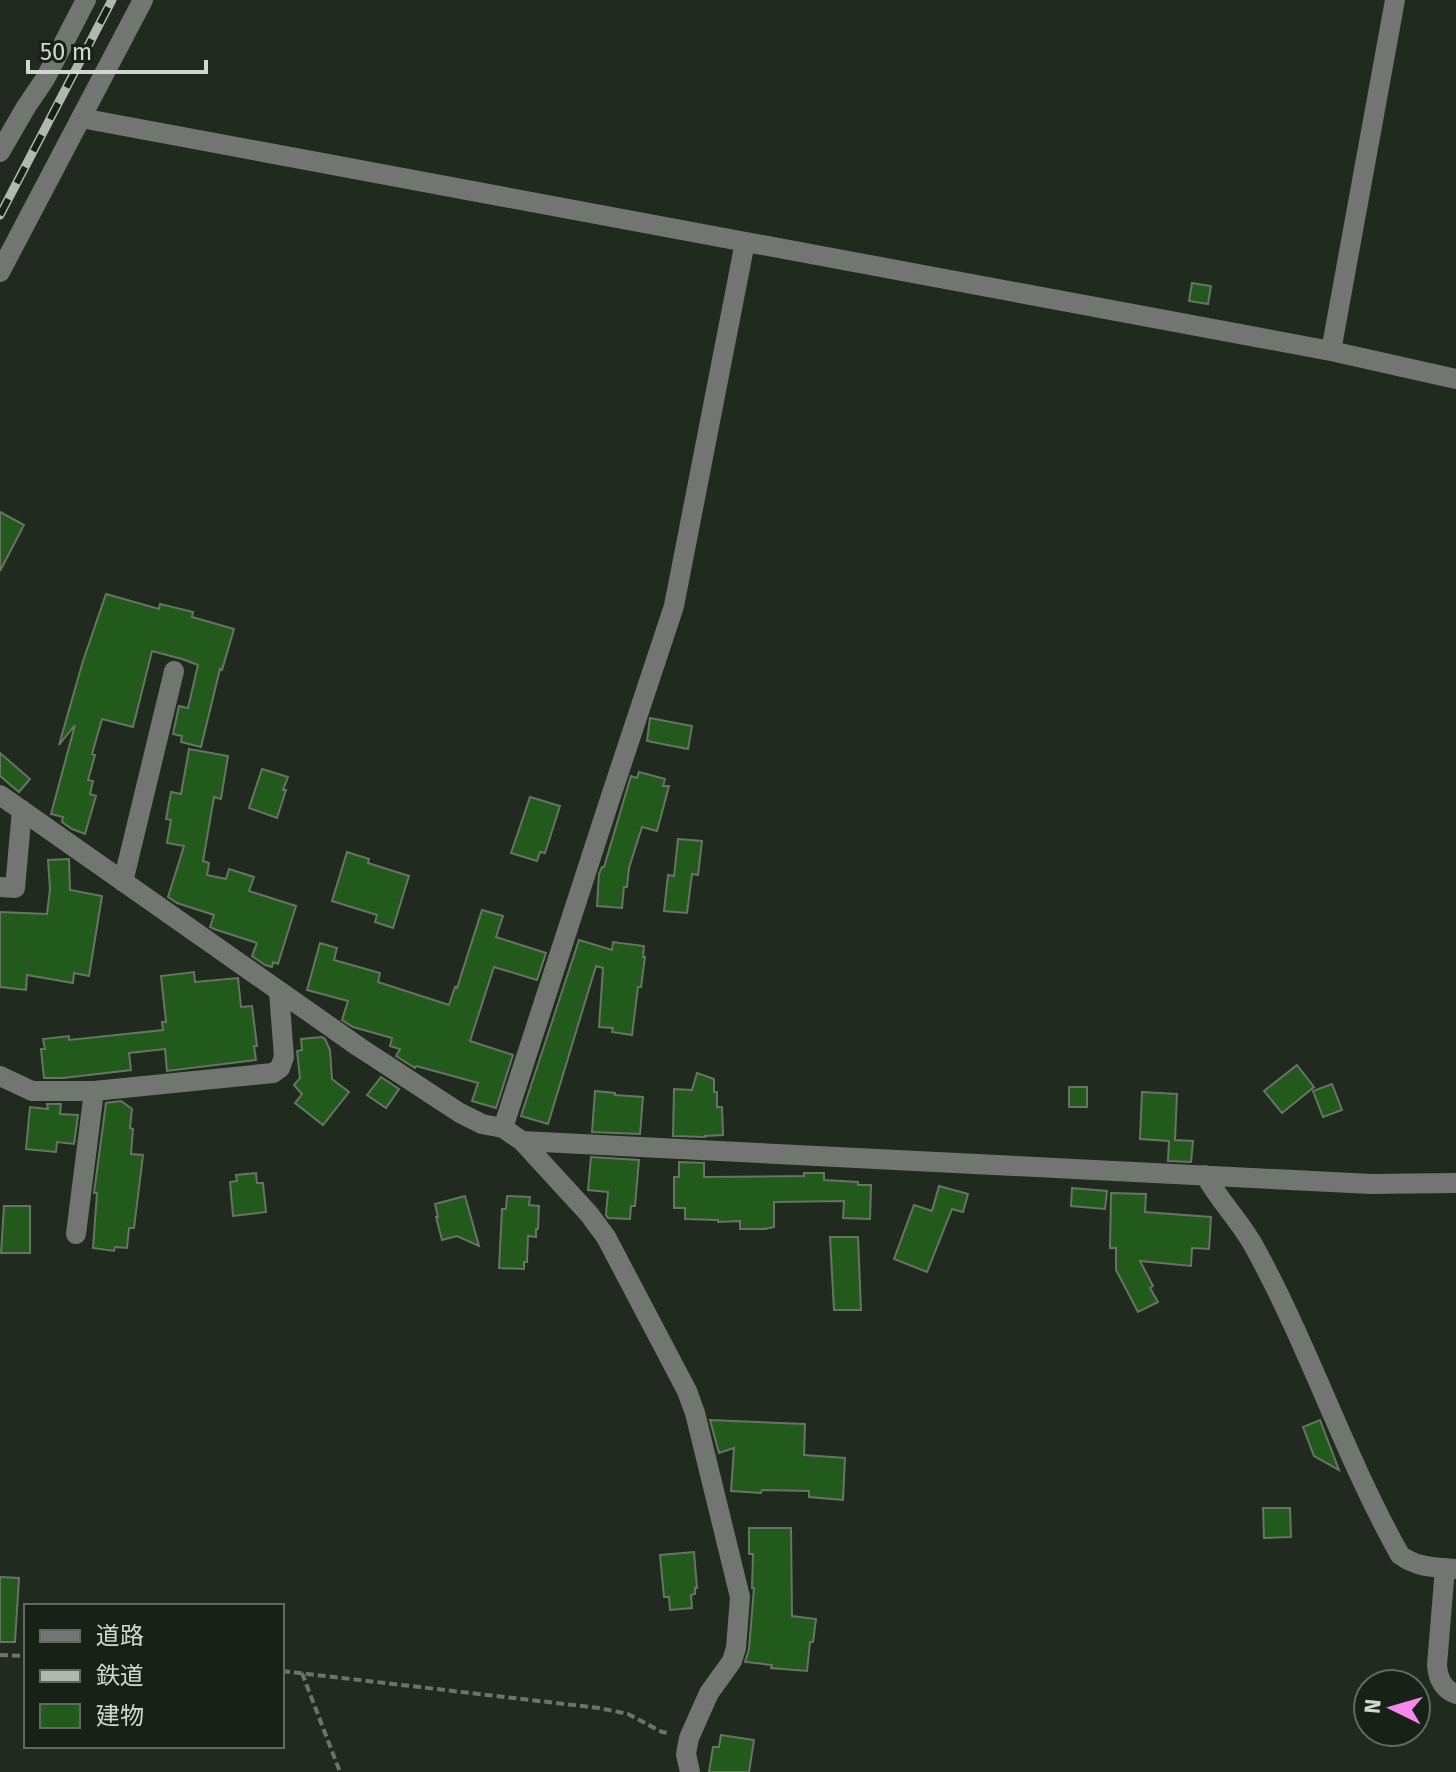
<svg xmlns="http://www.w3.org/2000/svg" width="1456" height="1772" viewBox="0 0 1456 1772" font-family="'Fira Sans','Noto Sans JP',sans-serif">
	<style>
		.building { fill: #225a1b; stroke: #687366; stroke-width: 2 }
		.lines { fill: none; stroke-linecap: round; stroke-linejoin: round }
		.path { stroke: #6c746a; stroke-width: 4; stroke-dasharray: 8 4; stroke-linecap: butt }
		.minor { stroke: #717670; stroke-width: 20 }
		.rail-casing { stroke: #b1b8b0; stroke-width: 9 }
		.rail { stroke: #172116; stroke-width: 6; stroke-dasharray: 18; stroke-linecap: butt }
	</style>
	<rect width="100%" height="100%" fill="#212a1f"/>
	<path class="building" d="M1192,283l19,3 -3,18 -19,-3z
		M0,512l24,13 -24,46z
		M106,594l53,15 1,-5 33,8 -1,5 42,12 -12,41 -2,-1 -19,78 -20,-5 1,-6 -9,-2 6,-28 9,2 10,-43 -16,-6 -30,-8 -19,76 -31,-8 -10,35 3,1 -7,25 5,1 -3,13 6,2 -11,38 -13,-5 -10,-7 1,-5 -12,-3 24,-89 -16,20 24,-84z
		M650,718l42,8 -4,23 -41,-8z
		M189,749l39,7 -7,43 -7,-2 -11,64 6,2 -2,12 19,4 3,-10 25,8 -5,14 47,15 -18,58 -5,-2 -1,5 -7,-2 -13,-9 5,-13 -43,-14 -4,-2 4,-12 -37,-12 -9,-6 16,-51 -17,-3 4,-23 -5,-1 5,-27 10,2z
		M0,753l30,26 -11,13 -19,-16z
		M262,769l26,8 -5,13h3l-9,28 -28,-10z
		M639,772l26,7 -2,7h6l-12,45 -15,-4 -13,41 -2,19h-3l-2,21 -25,-2 2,-32 3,-7h2l27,-91 6,2z
		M530,797l30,9 -15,47 -5,-1 -3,9 -26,-8z
		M678,839l24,2 -4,34 -6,-1 -5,39 -23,-2 4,-36 6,1z
		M347,852l22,7 -1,4 41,13 -16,52 -18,-6 2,-7 -45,-14z
		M69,859l1,31 32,6 -13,80 -15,-3 -1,10 -46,-8 -1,15 -26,-3v-75l47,2 3,-25 -2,-29z
		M482,910l21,6 -7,21 50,16 -9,27 -43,-13 -24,74 43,14 -17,53 -24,-7 6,-18 -62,-17 -1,2 -19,-12 4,-7 -10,-3 2,-8 -39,-11 -11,-7 6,-19 -41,-11 13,-47 17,5 -3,12 46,13 -2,9 71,23 6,-18 2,1z
		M579,940l33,10 1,-8 31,4 -1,11h2l-4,30h-3l-6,48 -20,-3 1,-4 -14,-1 4,-59 -7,-2 -48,158 -27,-8z
		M194,972l1,10 43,-4 3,29 11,-1 5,40h-3l2,14 -89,11 -2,-22 -36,4 2,17 -68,8h-19l-3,-29h4l-2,-10 26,-3v4l94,-10 -1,-8h4l-5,-46z
		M322,1037l3,2 5,11 2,29 17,13 -26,33 -28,-22 7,-9 -8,-9 6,-7 -3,-27 5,-1 -1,-11z
		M1297,1065l17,22 -32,26 -18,-22z
		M697,1073l17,6v13h3v15h5l1,28 -18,1v1l-32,-1 1,-47 18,1z
		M381,1077l18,12 -13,19 -19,-13z
		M1332,1084l10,26 -19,7 -10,-26z
		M1069,1087h18v20h-18z
		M595,1091l20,2v2l28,2 -3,37 -48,-2z
		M1142,1092l35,2 -2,46 18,1 -2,21 -23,-1 1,-20 -29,-2z
		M121,1101l11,8 -2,19 3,1 -2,25 12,1 -9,73h-5l-2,20 -12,-1 -1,4 -21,-3 4,-55h-3l12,-90z
		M47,1104h14l-1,10 18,1 -4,29 -17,-2 -1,10 -30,-3 4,-42 18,2z
		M591,1157l48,3 -4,46h-4l-1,13 -22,-1 -2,-3 2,-23 -20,-2z
		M679,1162l25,1v14l100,-1v-3h20v7l34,2v3h13l-1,34 -27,-1 1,-17 -70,1v25l-9,2h-25v-8l-22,1v-2l-33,-1v-11h-11v-31h5z
		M256,1173l1,10h6l3,29 -33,4 -3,-34 7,-1 -1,-6z
		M939,1186l29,8 -5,18 -11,-3 -25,63 -33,-13 20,-54 18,6z
		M1072,1188l35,3 -2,18 -34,-3z
		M1111,1193l35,1 -1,18 66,5 -2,32 -17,-1 -1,18 -51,-5 13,25 -3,2 8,14 -20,10 -22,-42v-22h-6z
		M465,1196l14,50 -22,-10 -15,4 -6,-23h2l-3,-13z
		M507,1196l23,1 -1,8 10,1 -1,23h-2v8l-8,-1 -1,26h-3v7l-25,-1 3,-59h4z
		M4,1206h26v47h-29z
		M830,1237h28l3,73h-27z
		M710,1420l95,4 -1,31 41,3 -2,42 -34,-3v-6l-47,-1 -1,3 -30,-2 3,-43 -15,5z
		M1320,1420l19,50 -25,-14 -11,-29z
		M1263,1508h27l1,29 -27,1z
		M749,1528h42l1,88 24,3 -3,23h-3l-3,29 -36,-3 1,-3 -27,-3 4,-13 5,-61h-2l1,-34h-4z
		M694,1552l3,36h-2v6l-4,1 1,13 -22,2 -1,-13h-5l-4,-42z
		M0,1577l19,1 -4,64h-15z
		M721,1735l33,5 -5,32h-40l4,-25h6z"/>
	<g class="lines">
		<path class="path" d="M0,1655l26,1
			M282,1671l317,37 29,6 34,18 6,1
			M302,1673l38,99"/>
		<path class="minor" d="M81,118l1250,233 125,28
			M0,152l26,-45 19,-28 41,-79
			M0,272l143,-272
			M1331,351l64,-351
			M0,795l359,252 101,66 22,11 21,4 19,13 849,43 85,-1
			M123,882l51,-211
			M0,887l15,1 7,-78
			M0,1076l32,15h62
			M503,1128l107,-329 64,-193 71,-364
			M522,1141l67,73 17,23 81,154 8,22 45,184 -4,51 -4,13 -23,32 -20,45 -3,16 4,18
			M1205,1175c15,27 37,48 51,75 54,99 89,207 144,305 18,13 34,12 56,14
			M76,1234l18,-143 179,-18 7,-5 4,-11 -5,-65
			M1445,1568l-8,97c1,14 6,24 19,29"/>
		<g class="rail-casing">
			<path id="rail" d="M0,215l112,-215"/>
		</g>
		<use href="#rail" class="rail"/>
	</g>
	<rect x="24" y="1604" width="260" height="144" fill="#172116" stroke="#616a60" stroke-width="2"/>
	<rect x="40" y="1630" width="40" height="12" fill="#717670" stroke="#616a60" stroke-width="2"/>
	<text x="96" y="1644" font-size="24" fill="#d1d7d0">道路</text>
	<rect x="40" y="1670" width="40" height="12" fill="#b1b8b0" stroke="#616a60" stroke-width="2"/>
	<text x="96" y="1684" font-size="24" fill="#d1d7d0">鉄道</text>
	<rect x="40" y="1704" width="40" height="24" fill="#225a1b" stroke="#616a60" stroke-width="2"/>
	<text x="96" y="1724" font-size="24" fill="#d1d7d0">建物</text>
	<g transform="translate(1392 1708) rotate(275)"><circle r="38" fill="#172116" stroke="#616a60" stroke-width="2"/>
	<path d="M0-6L14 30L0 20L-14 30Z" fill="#f788eb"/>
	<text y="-12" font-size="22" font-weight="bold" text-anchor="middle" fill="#d1d7d0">N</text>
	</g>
	<path d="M28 60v12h178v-12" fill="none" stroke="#d1d7d0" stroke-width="4"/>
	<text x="40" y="60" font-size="24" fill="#d1d7d0" stroke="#172116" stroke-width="6" paint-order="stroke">50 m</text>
</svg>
